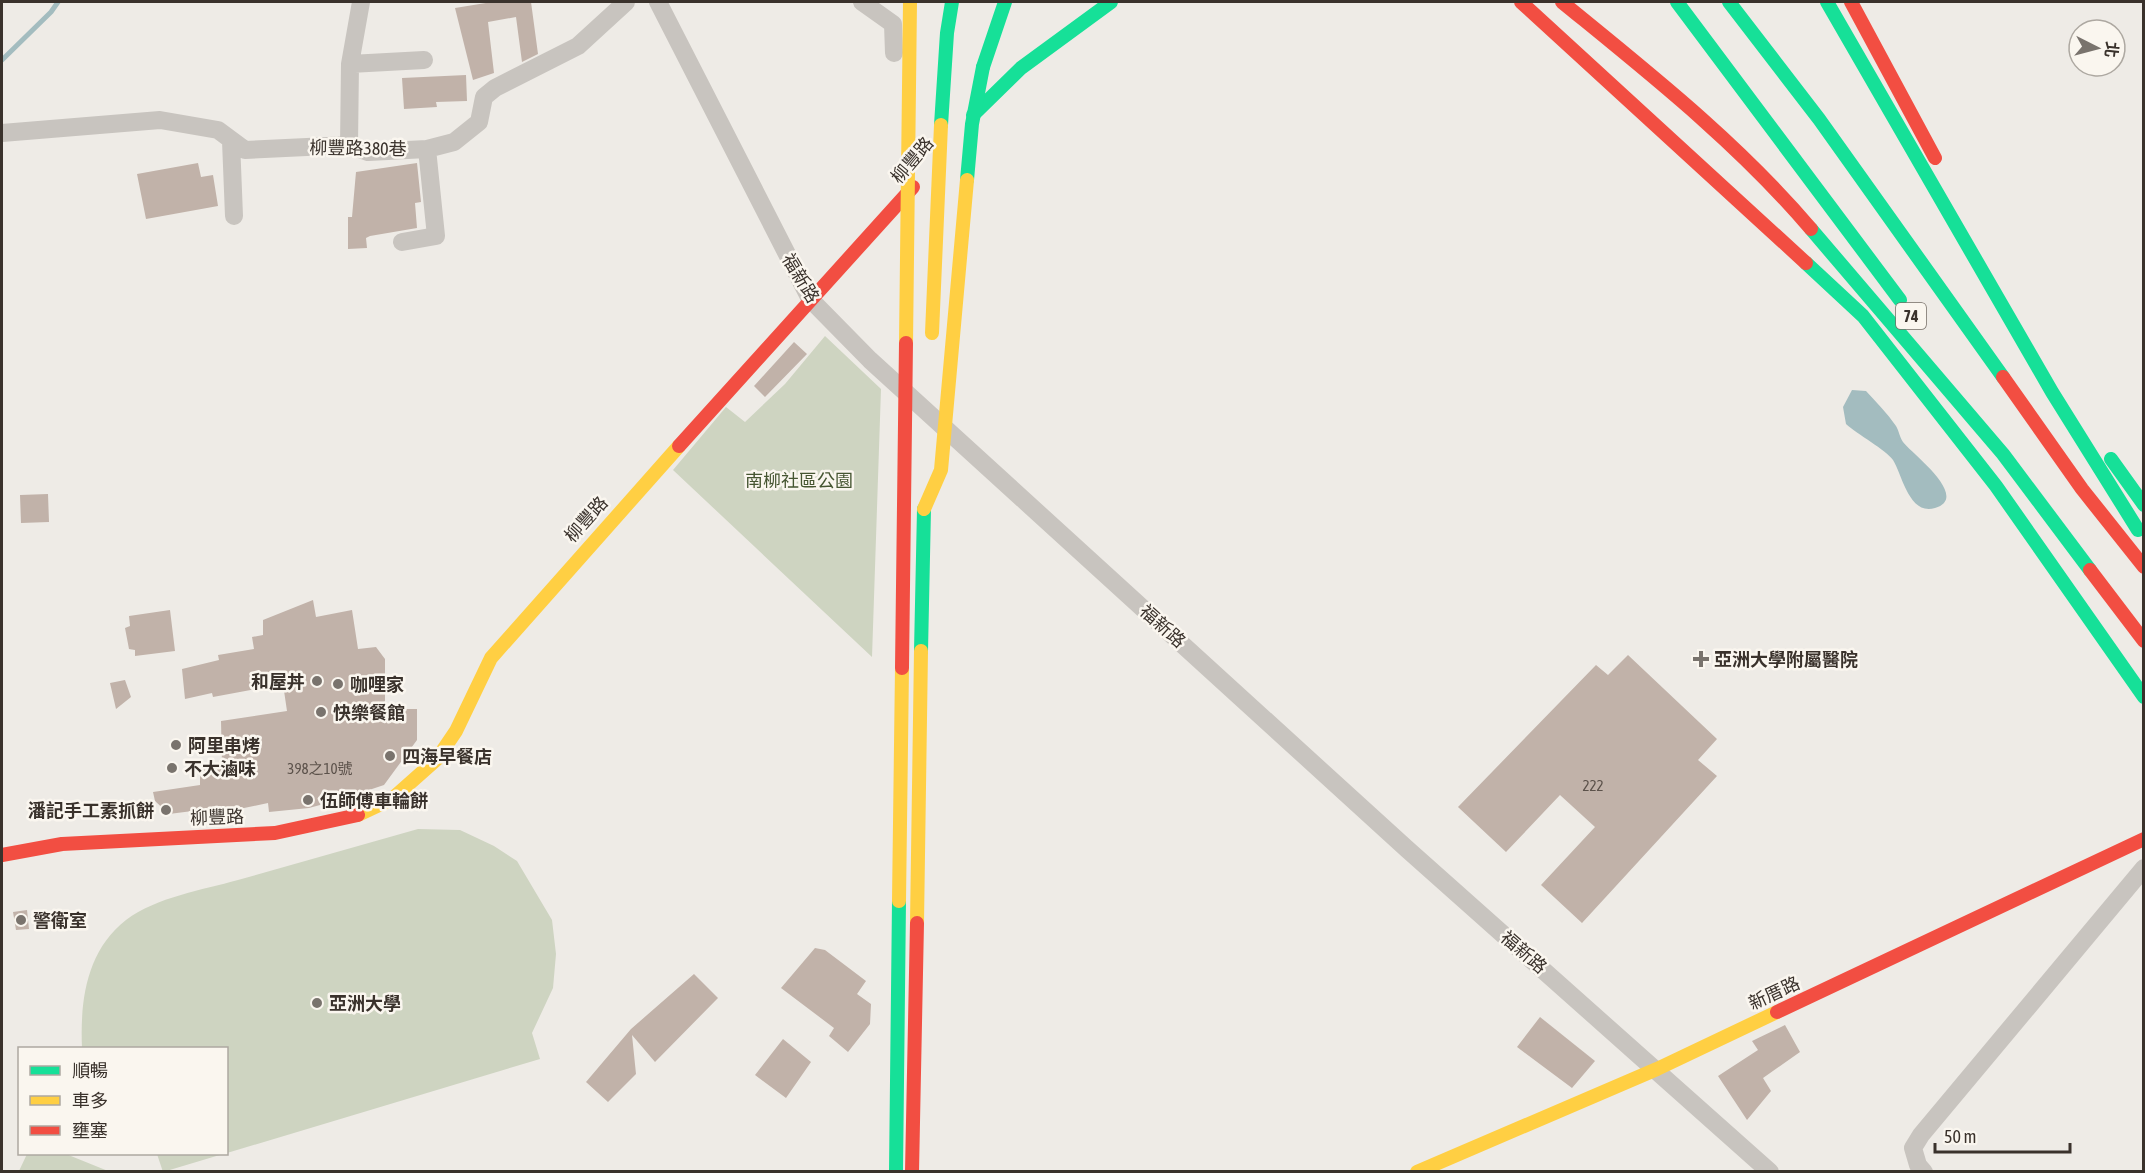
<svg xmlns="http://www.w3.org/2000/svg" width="2145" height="1173" viewBox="0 0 2145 1173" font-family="'Asap Condensed','Noto Sans TC',sans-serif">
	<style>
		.green { fill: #ced4c1 }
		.water { fill: #a3bcbf }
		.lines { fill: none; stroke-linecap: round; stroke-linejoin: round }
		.stream { stroke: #a3bcbf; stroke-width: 5 }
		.building { fill: #c1b2a9 }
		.street { stroke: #c8c4bf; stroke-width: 18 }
		.fast { stroke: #16e098; stroke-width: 14 }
		.slow { stroke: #ffcf43; stroke-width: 14 }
		.jam { stroke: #f24e42; stroke-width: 14 }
		.fast-bridge { stroke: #16e098; stroke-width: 14 }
		.slow-bridge { stroke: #ffcf43; stroke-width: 14 }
		.jam-bridge { stroke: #f24e42; stroke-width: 14 }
		.poi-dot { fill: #79736d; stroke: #faf6ef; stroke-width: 2 }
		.labels { text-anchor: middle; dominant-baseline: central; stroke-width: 5; stroke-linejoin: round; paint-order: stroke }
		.number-label { font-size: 15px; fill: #5c524b }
		.shield { fill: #faf6ef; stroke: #746d66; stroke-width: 1.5 }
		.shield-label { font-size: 16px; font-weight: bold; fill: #3a322c }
		.street-label { font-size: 18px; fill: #3a322c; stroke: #faf6ef }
		.park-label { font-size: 18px; fill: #465632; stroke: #faf6ef }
		.poi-label { font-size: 18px; font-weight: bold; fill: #3a322c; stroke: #faf6ef; text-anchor: start }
	</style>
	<rect width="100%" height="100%" fill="#eeebe6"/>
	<path class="green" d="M825,336l56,53 -9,268 -199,-187 53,-63 19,15 40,-38z
		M418,829l42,1 34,16 23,15 35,59 4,34 -3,34 -21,45 8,26 -313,94 -1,-105h-144c-2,-46 4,-97 44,-128 31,-23 76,-30 112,-40 60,-17 120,-34 180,-51z
		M27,1154h39l42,17h-89z
		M157,1154h66l-60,18z"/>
	<path class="water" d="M1852,390l14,1c10,11 21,22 30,35 3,5 4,12 7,16 8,11 68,55 32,66 -26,8 -33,-34 -42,-48 -7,-10 -36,-26 -47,-36l-3,-17z"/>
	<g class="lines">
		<path class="stream" d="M2,60l49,-48 7,-10"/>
	</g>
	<path class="building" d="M492,2h39l7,52 -16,8 -6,-45 -28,5 6,51 -21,7 -18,-72z
		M466,75l1,26 -31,1 1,5 -33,2 -2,-31z
		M198,163l3,14 12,-2 5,31 -72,13 -9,-45z
		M417,163l4,39 -6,1 2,25 -47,8 -4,2 1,10 -19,1v-32h4l4,-45z
		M794,342l13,12 -42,43 -11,-11z
		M48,494l1,28 -28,1 -1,-28z
		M313,600l3,17 36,-7 6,39 18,-2 9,12v50h32v31l-33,45 -42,14 -33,9 -40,4 -1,-9 -43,9 -1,-5 -55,7 -14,-13 -2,-9 47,-7v-17l22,-4 -1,-43 66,-10 -4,-27 -70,13 -1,-4 -27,6 -3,-30 37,-9 -1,-5 36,-6 -2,-12 11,-2v-15z
		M170,610l5,41 -40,5v-6l-6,-1 -4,-21 5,-2 -1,-10z
		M1628,655l89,84 -19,21 19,16 -135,147 -41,-38 54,-58 -35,-32 -54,57 -48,-45 138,-142 12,10z
		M125,680l6,17 -15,12 -6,-26z
		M27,910l2,19 -13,1 -3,-18z
		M815,948l10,2 41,31 -9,13 14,10 -1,20 -22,28 -19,-16 5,-8 -53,-40z
		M694,974l24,24 -63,64 -23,-27 4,39 -28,28 -22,-20 45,-53z
		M1540,1017l55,44 -23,27 -55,-41z
		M1785,1025l15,27 -37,26 8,13 -24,29 -29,-44 40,-26 -6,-9z
		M783,1039l28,23 -25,36 -31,-23z"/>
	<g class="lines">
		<path class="street" d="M658,2l152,297 60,61 537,489 363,323
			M862,2l31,22 1,29
			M350,64l74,-4
			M2,133l158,-13 58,10 27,20 104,-5 19,7 59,-3 27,-7 25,-20 5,-25 11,-9 83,-42 48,-44
			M231,141l3,75
			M349,145l1,-81 11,-62
			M402,242l34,-6 -9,-87
			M1924,1172l-6,-7 -5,-17 8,-13 223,-267"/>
		<path class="fast" d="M1677,2l223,298
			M1729,2l90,117 184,258
			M1827,2l225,390 86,138
			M983,67l22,-65
			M973,115l48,-47 90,-66
			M941,125l6,-92 5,-31
			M1811,229l192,225 87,116
			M1806,263l57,53 133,170 148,211
			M2111,459l33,46
			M921,651l3,-142"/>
		<path class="slow" d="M358,815l34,-16 45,-40 19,-28 35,-73 188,-212
			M917,923l4,-272
			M1417,1172l240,-103 120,-57"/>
		<path class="jam" d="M1521,2l285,261
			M1562,2c87,71 176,141 249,227
			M1851,2l84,156
			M2003,377l79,112 62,78
			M679,446l234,-259
			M2090,570l54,71
			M2,855l60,-11 213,-11 83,-18
			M1777,1012l367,-173
			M912,1172l5,-249"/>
		<path class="fast-bridge" d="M967,180l5,-56 11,-57
			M896,1172l3,-271"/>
		<path class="slow-bridge" d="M932,333l9,-208
			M906,343l4,-341
			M924,509l17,-39 26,-290
			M899,901l3,-233"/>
		<path class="jam-bridge" d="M902,668l4,-325"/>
	</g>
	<g class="poi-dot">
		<path d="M1698 650h6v6h6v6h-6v6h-6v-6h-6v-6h6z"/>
		<circle cx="317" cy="681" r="6"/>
		<circle cx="338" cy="684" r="6"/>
		<circle cx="321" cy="712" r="6"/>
		<circle cx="176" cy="745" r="6"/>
		<circle cx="390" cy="756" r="6"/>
		<circle cx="172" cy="768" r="6"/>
		<circle cx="308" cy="800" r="6"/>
		<circle cx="166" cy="810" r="6"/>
		<circle cx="21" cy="920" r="6"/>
		<circle cx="317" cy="1003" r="6"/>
	</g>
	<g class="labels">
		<g class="number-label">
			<text x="320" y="768">398之10號</text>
			<text x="1593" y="785">222</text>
		</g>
		<rect class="shield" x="1896" y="303" width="30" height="26" rx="4.5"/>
		<g class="shield-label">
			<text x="1911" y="316">74</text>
		</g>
		<g class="street-label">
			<text transform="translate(358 148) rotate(1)">柳豐路380巷</text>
			<text transform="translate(912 160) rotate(-50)">柳豐路</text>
			<text transform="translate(801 278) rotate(59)">福新路</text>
			<text transform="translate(586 519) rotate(-48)">柳豐路</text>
			<text transform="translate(1163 626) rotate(42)">福新路</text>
			<text transform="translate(217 817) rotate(-2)">柳豐路</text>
			<text transform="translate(1524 952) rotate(41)">福新路</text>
			<text transform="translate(1774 993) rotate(-25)">新厝路</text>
		</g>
		<g class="park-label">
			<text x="799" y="480">南柳社區公園</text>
		</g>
		<g class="poi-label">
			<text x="1714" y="659">亞洲大學附屬醫院</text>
			<text x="305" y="681" text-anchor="end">和屋丼</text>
			<text x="350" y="684">咖哩家</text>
			<text x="333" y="712">快樂餐館</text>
			<text x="188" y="745">阿里串烤</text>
			<text x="402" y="756">四海早餐店</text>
			<text x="184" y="768">不大滷味</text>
			<text x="320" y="800">伍師傅車輪餅</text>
			<text x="154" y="810" text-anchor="end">潘記手工素抓餅</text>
			<text x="33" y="920">警衛室</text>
			<text x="329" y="1003">亞洲大學</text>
		</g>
	</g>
	<rect width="2145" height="1173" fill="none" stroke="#3a322c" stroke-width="6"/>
	<rect x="18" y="1047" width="210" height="108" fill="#faf6ef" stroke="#ada8a1" stroke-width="1.5"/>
	<rect x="30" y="1066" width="30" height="9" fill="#16e098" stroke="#ada8a1" stroke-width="1.5"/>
	<text x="72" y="1077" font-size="18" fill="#3a322c">順暢</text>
	<rect x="30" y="1096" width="30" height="9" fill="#ffcf43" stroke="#ada8a1" stroke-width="1.5"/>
	<text x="72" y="1107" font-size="18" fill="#3a322c">車多</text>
	<rect x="30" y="1126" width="30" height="9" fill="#f24e42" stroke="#ada8a1" stroke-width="1.5"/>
	<text x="72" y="1137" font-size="18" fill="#3a322c">壅塞</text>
	<g transform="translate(2097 48) rotate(96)"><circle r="28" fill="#faf6ef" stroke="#ada8a1" stroke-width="1.5"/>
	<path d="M0-4.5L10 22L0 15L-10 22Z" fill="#79736d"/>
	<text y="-9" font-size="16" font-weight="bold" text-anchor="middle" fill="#3a322c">北</text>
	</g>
	<path d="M1935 1143v9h135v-9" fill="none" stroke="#3a322c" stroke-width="3"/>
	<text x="1944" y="1143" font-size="18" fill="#3a322c" stroke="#faf6ef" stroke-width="4.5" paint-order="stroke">50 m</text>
</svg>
